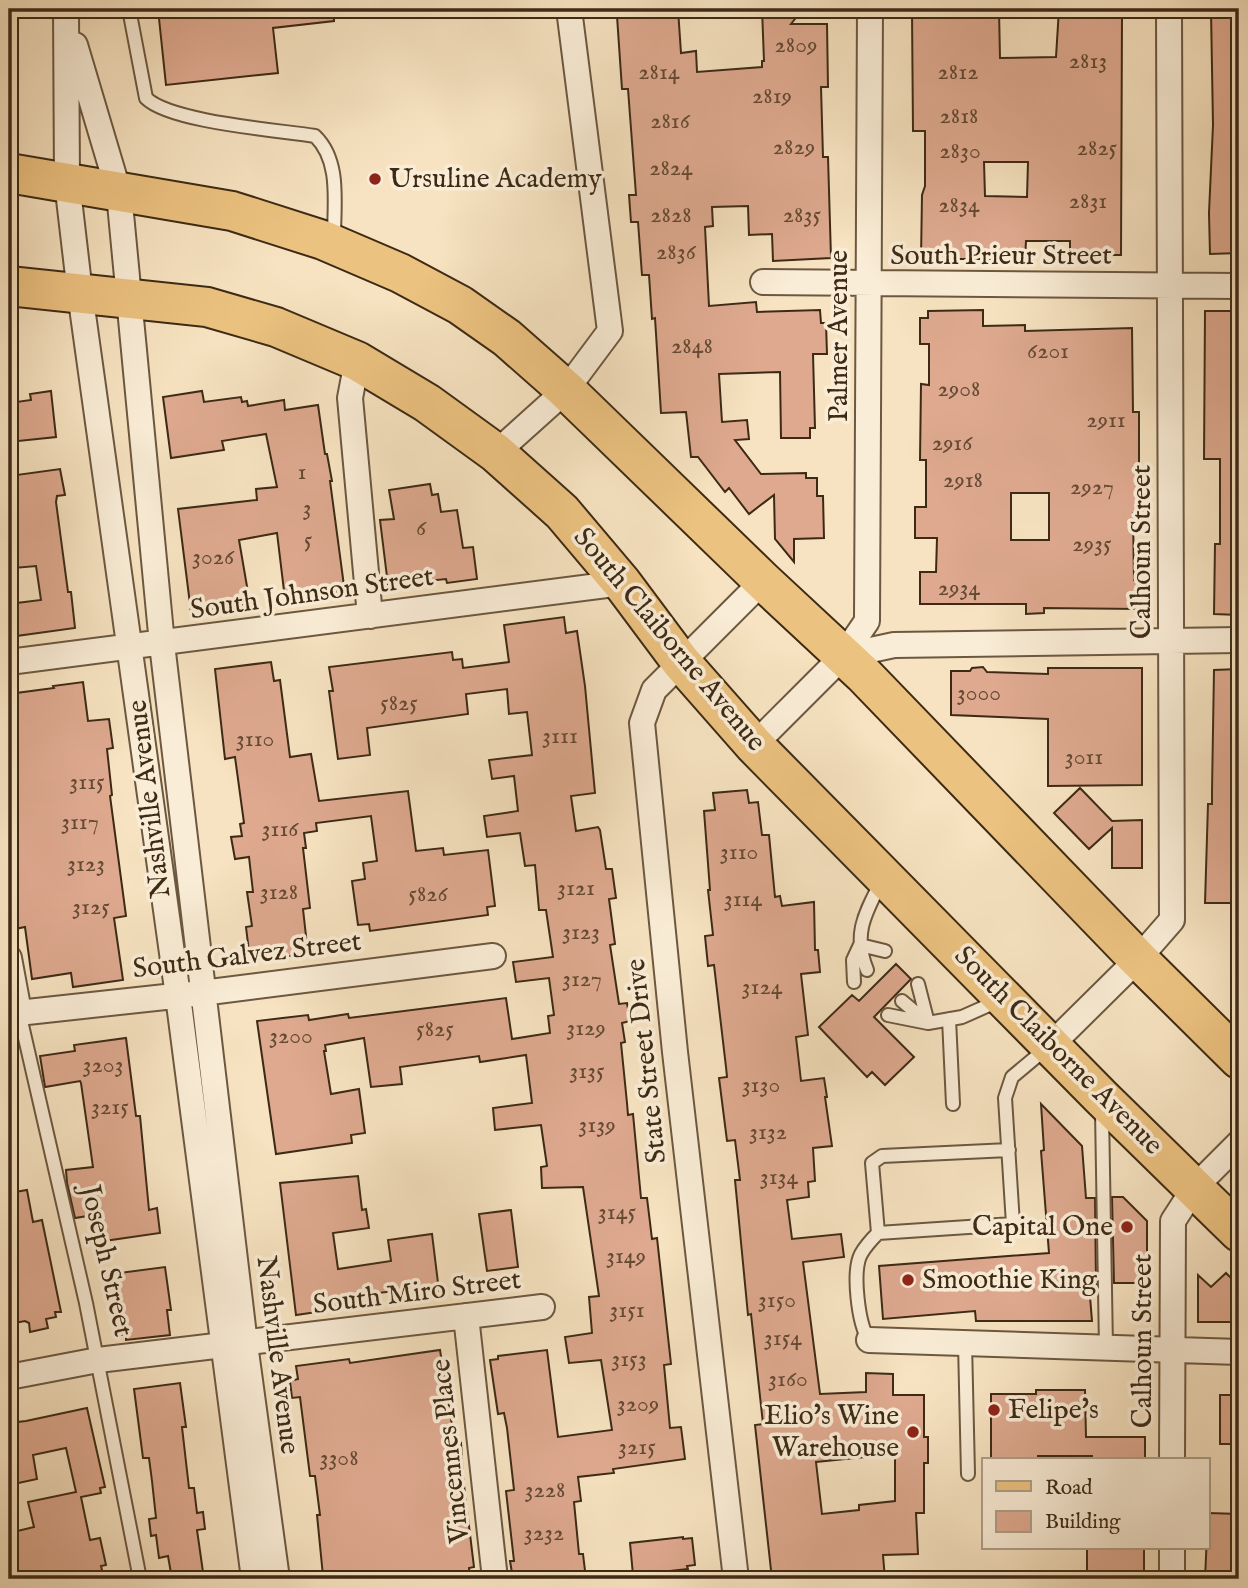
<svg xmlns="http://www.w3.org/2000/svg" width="1248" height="1588" viewBox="0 0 1248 1588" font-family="'IM FELL English',serif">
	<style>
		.building { fill: #dea98f; stroke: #3d2a15; stroke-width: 2; fill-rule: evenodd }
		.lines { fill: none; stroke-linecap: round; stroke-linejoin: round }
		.service-casing { stroke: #6c5840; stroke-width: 16 }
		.minor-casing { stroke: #6c5840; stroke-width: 28 }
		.primary-casing { stroke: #3d2a15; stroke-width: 42 }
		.service { stroke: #faedd7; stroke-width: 12 }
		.minor { stroke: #faedd7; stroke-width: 24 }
		.primary { stroke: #ecc280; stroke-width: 38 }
		.poi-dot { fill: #8f2418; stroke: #faedd7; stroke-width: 2.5 }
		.labels { text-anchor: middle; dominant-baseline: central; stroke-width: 7; stroke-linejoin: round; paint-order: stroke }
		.number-label { font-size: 24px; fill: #654a34 }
		.poi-label { font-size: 28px; fill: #3d2a15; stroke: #faedd7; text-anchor: start }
		.street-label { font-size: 28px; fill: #3d2a15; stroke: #faedd7 }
	</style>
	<rect width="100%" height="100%" fill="#f7e3c1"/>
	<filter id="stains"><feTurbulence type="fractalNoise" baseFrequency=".00286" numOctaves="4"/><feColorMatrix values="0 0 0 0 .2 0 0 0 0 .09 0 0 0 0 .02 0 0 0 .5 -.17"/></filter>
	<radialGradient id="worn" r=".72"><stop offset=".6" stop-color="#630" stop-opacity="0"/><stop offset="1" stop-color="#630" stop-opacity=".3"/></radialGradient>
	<path class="building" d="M158,9h176v12l-61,7 5,45 -112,12z
		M678,9l3,44 15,-2 1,21 65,-5v-6h2l-2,-52h41l-12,15h36l1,63h-7l2,70h5l3,101 -58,3 -1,-27 -23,1 -1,-29 -36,1 1,19 -8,1 4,79 47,-4 1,10 63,-2 1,13h5l1,31h-14l2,74h-5v10h-29l-1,-66 -61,2 3,48 25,-2 2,19 -14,1 26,34 45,-1v5h11v18h6l1,42 -30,1v23l-19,-23 -1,-44 -25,19 -20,-26 -4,4 -27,-35h-7l-5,-45 -25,1 -6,-95 -3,1 -3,-44h-7l-4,-53h-7l-2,-27h7l-8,-106h-6l-5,-73h3l-1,-6z
		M1059,9h60v6h3l-1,240h-51v-14h-44l-1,18h-104l1,-64 3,-9v-55h-12l-1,-119 87,-2 1,48 56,-1zM984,162h44l-1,35 -42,-1z
		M1218,9h21v244l-29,1 -1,-41 4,-88 -2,-114 7,1z
		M983,310v16l42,-1v6l107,-3 1,84h6v62h11l-1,39h-16l1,67h5v29l-95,-1v5l-18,1v-10h-106v-32h16l1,-34h-22v-31h11v-47h-6l1,-76 8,1v-41h-9v-26h8v-7zM1011,493h38v47h-38z
		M1205,311h34v304l-25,-1 1,-70h5v-85h-16z
		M51,391l5,46 -47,5v-39l22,-3 -1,-6z
		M202,391l2,11 37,-5 1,5 5,-1 1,5 36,-6 1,10 33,-5 7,49h2l5,27h-2l14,105 -8,1 1,5 -52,7 -8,-66 -38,7 11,64 -59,8 -13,-103 79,-9 -1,-11 21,-2 -11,-53 -44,7 2,9 -53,8 -8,-61z
		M60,469l5,26 -8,1 -1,6 12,90h3l4,36 -66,9v-33l32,-4 -5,-34 -22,2 -5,-39v-53z
		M430,484l2,11 6,-1 3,18 16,-2 6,38 10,-1 4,32 -30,4 -1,-4 -58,6 -8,-65 14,-1 -5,-29z
		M564,617l2,16 11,-2 8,55 10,107 -24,3 5,35 22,-4 2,3 6,39h6l4,29 -7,1 6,45 -5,1 9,59 8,-1 3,18 -8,2 3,19 -4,1 6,60 1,12 5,-1 8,84h6l5,41 5,-1 14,126 -7,1 6,63 11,-1 4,32 -72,10 1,4 -36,4 3,24 -7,1 5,52h4l3,25h-73l-3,-18h4l-8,-70 8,-1 -7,-62 -3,-15 -6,1 -8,-54 8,-1v-3l49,-6 11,87 54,-7 -11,-70 -32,3 -4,-26 27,-4 -3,-36 10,-1 -16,-109 -41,1 -1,-21 6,-1 -6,-41 -46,5 -2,-22 39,-5 -6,-48 -46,7 -1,-6 -79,11 2,17 -31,3 -7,-49 -39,7 1,6h-2l7,43 28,-5 6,44 -14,2 1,8 -76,11 -19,-133 51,-6 1,5 39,-6 1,4 157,-20 6,41 38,-6 -2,-17 6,-1 -5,-37 -33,4 -3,-20 40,-5 -7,-47h-7l-4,-45 -10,1 -5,-33 -33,4 -3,-21 34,-5 -4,-35 -22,3 -3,-19 43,-5 -5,-43 -18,2 -2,-25 -41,5 2,20 -101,14 3,27 -32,4 -9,-68h4l-4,-24 123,-15 1,8 9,-1 1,9 46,-6 -5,-37z
		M271,662l3,19 6,-1 10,77 21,-3 8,47 89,-10 8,60 27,-3 1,7 44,-5 7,56 -8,1 1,8 -118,16 -1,-7 -11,1 -6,-44 13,-2 -2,-16 14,-2 -6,-45 -55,7 1,8 -13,2 2,15h-3l7,60 -7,1 5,45 -58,6 -4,-33 6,-1 -5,-34h6l-4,-35 -14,2 -4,-22 11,-1 -2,-12 4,-1 -9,-66 -10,2 -10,-90z
		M983,667l4,5 61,2v-6h94v117l-94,1v-67l-97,-4v-44h19l2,-3z
		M1239,669v234h-34l3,-99h4v-13l2,-121z
		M83,682l5,39 21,-2 4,29 -6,1 5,46 -2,1 16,120 -12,2 9,62 -50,7 -2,-14 -39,6 -7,-52 -10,2 -6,-43v-192l45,-6 -1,-2z
		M1080,788l32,33 30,-1v48h-30v-40l-23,21 -35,-36z
		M747,790l2,13 9,-1 4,33h7l6,62 5,-1 2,10 32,-4 1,48h3l2,22 -19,2 7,61 -12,2 5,44 23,-3 3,19h-2l7,49 -19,2 2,33 -7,1 1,15 -22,3 5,39 49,-5 3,23 -41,5 17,132 46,-2v-19l27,1v21h31v42h4v26h-4v50h-8l2,41 -35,1 2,24h-113l-17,-154 8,-1 -12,-110 -3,1 -13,-135h5l-5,-40 -8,1 -8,-63 8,-1 -1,-10 -12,-102 -6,1 -3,-30 8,-1 -5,-45h2l-6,-79 11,-1 -2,-17zM895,1454v47l-36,4v5l-37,4 -6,-52z
		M896,964l15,15 -37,38 40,40 -29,28 -13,-13 -5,5 -48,-50 33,-32 7,6z
		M126,1038l10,78h4l9,94 8,-2 3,25 -56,8 -4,-27 -25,4 -8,-35 -1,-13 27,-3 -12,-84 -1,-2 -35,6 -5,-31 35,-5 -1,-6z
		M1041,1104l41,42 4,52h9l1,86h-7l3,37h-116l-1,-10 -92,8 -4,-53 170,-13 -8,-102 3,-1z
		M358,1176l4,34 4,-1 3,19 -36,5 5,36 53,-8 -3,-21 44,-6 7,57 -44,5v-5l-43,5 1,8 -37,5 1,3 -21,3 -16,-132z
		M27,1190l6,32 9,-2 19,92h-6l1,5 -10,2 2,9 -18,4 -1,-9 -4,-2 -16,3v-131z
		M1112,1197h11l24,24v62h-33z
		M511,1210l7,57 -31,4 -8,-57z
		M165,1267l6,43h-4l3,25 -44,5v-6l-6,1 -8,-61z
		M1226,1273l13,13v36h-41v-47l13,12z
		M440,1350l15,94 6,-1 2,34 11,90 -5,1 1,11h-106l-1,-7 -40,4 -6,-61h3l-5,-39h-5l-10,-79 -8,1 -2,-17 8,-2 -2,-13 53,-7 1,4z
		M180,1383l6,44h-4l7,61h5l3,25 6,-1 2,17 -8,1 7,49h-32l-4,-23 -9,2 -3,-23 -5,1 -2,-17 7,-1 -4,-37 -3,-23h-6l-9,-69z
		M1036,1390h49l1,47h59v23h-53v-4h-54v4h-47v-66h45z
		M1220,1395h19v49h-19z
		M87,1408l18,79 -5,1 1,5 -20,4 9,43 10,-2 6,27 -5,1 3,13h-27l-2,-7 -29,7h-30l-7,-29v-17l25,-6 -6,-25 48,-10 -10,-44 -33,7 4,24 -28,6v-62l17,-2z
		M1208,1513l31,1v65h-34z
		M683,1537v2l9,-1 3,27 -8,1 1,3 -55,6 -3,-32z
		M1087,1548h57v31h-57z"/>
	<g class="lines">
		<g class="service-casing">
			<path id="service" d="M129,9l17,89c24,24 131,32 169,38 26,25 19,67 19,102
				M867,970c-15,-37 -1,-58 15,-90
				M854,982l-1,-22 7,-15 25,6
				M902,1001l26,22 34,-6 36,-16
				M19,1012l67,291 54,276
				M888,1015l40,8 -10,-39
				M949,1019l4,85
				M1102,1111l4,237
				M1009,1150l-127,6 -10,7 6,70 135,-9 -8,-126 7,-21 36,-30
				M869,1340c-11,-16 -17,-69 -8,-86 4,-7 11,-15 17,-21
				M965,1343l3,131"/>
		</g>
		<g class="minor-casing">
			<path id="minor" d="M66,9l1,173 13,111 98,703 76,583
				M75,45l44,148 43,451 83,700 32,235
				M763,282l476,4
				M357,361l-7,37 20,218
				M496,453l70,-63 44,-59 -41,-322
				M843,656l51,-11 345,-5
				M9,662l613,-79
				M754,745l89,-89 24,-35 3,-612
				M9,958l10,54
				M9,1014l193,-21 291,-37
				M1051,1045l87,-86 34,-39 -3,-911
				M466,1316l29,263
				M869,1340l370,12
				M9,1377l89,-17 444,-53
				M1172,1460l1,-239 22,-34 44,-44
				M736,1579l-61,-527 -33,-329 12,-33 109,-109
				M1172,1579v-31"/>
		</g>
		<g class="primary-casing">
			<path id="primary" d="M9,173l223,38 91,29 77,33 60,32 47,33 59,52 197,191 100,93 275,285 101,100
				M9,286l198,21 69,20 81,34 70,42 69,50 66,59 60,71 59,79 73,83 347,352 138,135"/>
		</g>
		<use href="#service" class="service"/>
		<use href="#minor" class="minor"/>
		<use href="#primary" class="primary"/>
	</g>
	<g class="poi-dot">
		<circle cx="375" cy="179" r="7"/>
		<circle cx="1127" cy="1227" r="7"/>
		<circle cx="908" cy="1280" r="7"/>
		<circle cx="994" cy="1410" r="7"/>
		<circle cx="913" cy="1432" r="7"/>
	</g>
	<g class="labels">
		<g class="number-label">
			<text x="796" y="45">2809</text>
			<text x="1088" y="61">2813</text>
			<text x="659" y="72">2814</text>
			<text x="958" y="72">2812</text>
			<text x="772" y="96">2819</text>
			<text x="959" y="116">2818</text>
			<text x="670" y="121">2816</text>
			<text x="794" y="147">2829</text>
			<text x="1097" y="148">2825</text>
			<text x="960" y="151">2830</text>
			<text x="671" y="168">2824</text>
			<text x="1088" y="201">2831</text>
			<text x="959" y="205">2834</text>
			<text x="671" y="215">2828</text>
			<text x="802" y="215">2835</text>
			<text x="676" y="252">2836</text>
			<text x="692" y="346">2848</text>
			<text x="1048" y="351">6201</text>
			<text x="959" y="389">2908</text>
			<text x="1106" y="420">2911</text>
			<text x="952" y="443">2916</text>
			<text x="302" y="472">1</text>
			<text x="963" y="480">2918</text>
			<text x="1092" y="487">2927</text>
			<text x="307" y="508">3</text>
			<text x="421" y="528">6</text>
			<text x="308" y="540">5</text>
			<text x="1092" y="544">2935</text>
			<text x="213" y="557">3026</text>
			<text x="959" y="588">2934</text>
			<text x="979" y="693">3000</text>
			<text x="399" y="703">5825</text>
			<text x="560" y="736">3111</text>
			<text x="255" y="739">3110</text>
			<text x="1084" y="757">3011</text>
			<text x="87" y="782">3115</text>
			<text x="80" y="822">3117</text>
			<text x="280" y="829">3116</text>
			<text x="739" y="852">3110</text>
			<text x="86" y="864">3123</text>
			<text x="576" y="888">3121</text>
			<text x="279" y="892">3128</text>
			<text x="428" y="894">5826</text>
			<text x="743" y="899">3114</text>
			<text x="91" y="907">3125</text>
			<text x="581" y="932">3123</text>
			<text x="582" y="979">3127</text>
			<text x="762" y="987">3124</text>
			<text x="586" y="1028">3129</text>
			<text x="435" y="1029">5825</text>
			<text x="291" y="1036">3200</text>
			<text x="103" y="1065">3203</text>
			<text x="587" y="1071">3135</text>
			<text x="761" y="1085">3130</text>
			<text x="110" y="1107">3215</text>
			<text x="597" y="1125">3139</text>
			<text x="768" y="1132">3132</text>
			<text x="779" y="1177">3134</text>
			<text x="617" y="1212">3145</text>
			<text x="626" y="1256">3149</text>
			<text x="777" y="1300">3150</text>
			<text x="627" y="1310">3151</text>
			<text x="783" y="1338">3154</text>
			<text x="629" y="1359">3153</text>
			<text x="788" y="1379">3160</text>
			<text x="638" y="1404">3209</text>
			<text x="637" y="1447">3215</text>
			<text x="339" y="1458">3308</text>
			<text x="545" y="1490">3228</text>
			<text x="544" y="1533">3232</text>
		</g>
		<g class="poi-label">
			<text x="389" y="179">Ursuline Academy</text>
			<text x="1113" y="1227" text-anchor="end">Capital One</text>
			<text x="922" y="1280">Smoothie King</text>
			<text x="1008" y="1410">Felipe's</text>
			<text x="899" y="1416" text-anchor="end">Elio's Wine<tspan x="899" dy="32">Warehouse</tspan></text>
		</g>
		<g class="street-label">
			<text x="1001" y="256">South Prieur Street</text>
			<text transform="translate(839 336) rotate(-90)">Palmer Avenue</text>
			<text transform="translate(1142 552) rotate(-90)">Calhoun Street</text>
			<text transform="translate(312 594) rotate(-8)">South Johnson Street</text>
			<text transform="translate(669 640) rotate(50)">South Claiborne Avenue</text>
			<text transform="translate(150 799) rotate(-97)">Nashville Avenue</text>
			<text transform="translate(247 956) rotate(-7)">South Galvez Street</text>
			<text transform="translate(1058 1051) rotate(45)">South Claiborne Avenue</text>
			<text transform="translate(647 1061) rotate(-96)">State Street Drive</text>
			<text transform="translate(106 1261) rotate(77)">Joseph Street</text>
			<text transform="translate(417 1293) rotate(-7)">South Miro Street</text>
			<text transform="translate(1143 1341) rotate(-90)">Calhoun Street</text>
			<text transform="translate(277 1355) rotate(83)">Nashville Avenue</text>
			<text transform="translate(451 1451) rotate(-96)">Vincennes Place</text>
		</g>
	</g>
	<rect width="1248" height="1588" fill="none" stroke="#f7e3c1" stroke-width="35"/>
	<rect x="10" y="10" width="1227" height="1567" fill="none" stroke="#3d2a15" stroke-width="3.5"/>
	<rect x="18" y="18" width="1213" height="1553" fill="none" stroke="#3d2a15" stroke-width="2"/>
	<rect x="982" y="1458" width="228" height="91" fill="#faedd7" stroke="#ae9f89" stroke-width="2"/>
	<rect x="996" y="1481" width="35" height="10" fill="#ecc280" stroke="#ae9f89" stroke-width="2"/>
	<text x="1045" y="1494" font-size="21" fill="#3d2a15">Road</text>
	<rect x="996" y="1511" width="35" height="21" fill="#dea98f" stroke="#ae9f89" stroke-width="2"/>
	<text x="1045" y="1528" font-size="21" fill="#3d2a15">Building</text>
	<rect width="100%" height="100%" filter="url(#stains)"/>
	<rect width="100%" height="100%" fill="url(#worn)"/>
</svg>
